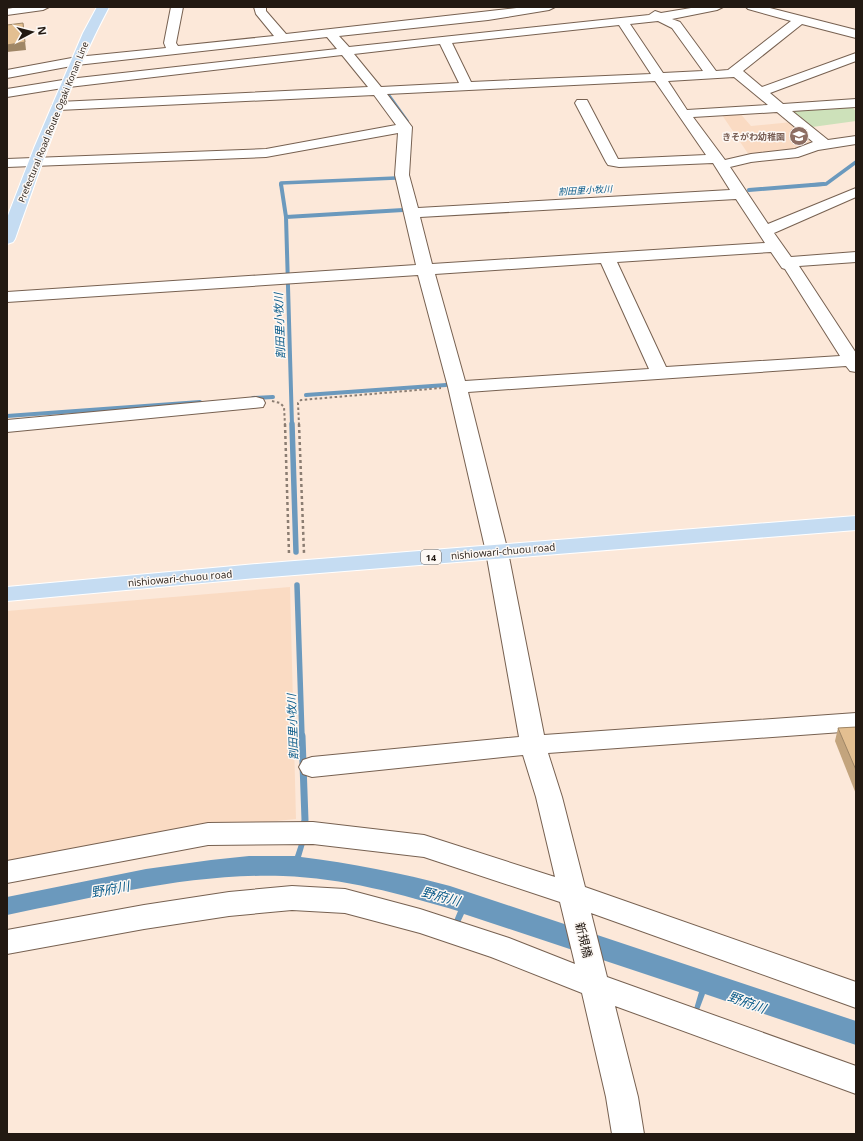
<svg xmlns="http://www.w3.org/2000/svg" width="863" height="1141" viewBox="0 0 863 1141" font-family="'Open Sans','Noto Sans JP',sans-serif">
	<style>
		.built { fill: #fadbc3 }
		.green { fill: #cde1ba }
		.water { fill: #6b99bd }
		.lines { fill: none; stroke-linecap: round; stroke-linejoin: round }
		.stream-far3 { stroke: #6b99bd; stroke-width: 3.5 }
		.stream-far2 { stroke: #6b99bd; stroke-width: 4 }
		.stream-far1 { stroke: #6b99bd; stroke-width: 5.5 }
		.stream { stroke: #6b99bd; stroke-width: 7 }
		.minor-casing { stroke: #776151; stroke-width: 2 }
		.major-casing { stroke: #fff; stroke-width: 2 }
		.path-far1 { stroke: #8b7d72; stroke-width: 2; stroke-dasharray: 2.5 2.5; stroke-linecap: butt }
		.path { stroke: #8b7d72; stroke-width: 2.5; stroke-dasharray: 3 3; stroke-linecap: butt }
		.minor { fill: #fff; fill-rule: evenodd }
		.major { fill: #c5dcf2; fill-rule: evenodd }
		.wall { fill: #c3a47d }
		.shaded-wall { fill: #9f8666 }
		.building { fill: #e3bf91; stroke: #9f8666 }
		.labels { text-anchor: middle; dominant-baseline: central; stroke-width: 3; stroke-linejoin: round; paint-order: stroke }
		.far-street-label { font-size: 9px; fill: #221912; stroke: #fdf8f4 }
		.far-education-label { font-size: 9px; font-weight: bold; fill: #785e54; stroke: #fdf8f4; text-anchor: end }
		.far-water-label { font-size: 9px; font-style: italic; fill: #085a89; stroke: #fdf8f4 }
		.shield { fill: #fdf8f4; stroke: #645c56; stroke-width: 1 }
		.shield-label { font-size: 9px; font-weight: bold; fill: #221912 }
		.street-label { font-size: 10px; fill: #221912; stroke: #fdf8f4 }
		.water-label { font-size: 11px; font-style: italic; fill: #085a89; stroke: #fdf8f4 }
		.near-street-label { font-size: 12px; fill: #221912; stroke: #fdf8f4 }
		.near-water-label { font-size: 13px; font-style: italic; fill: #085a89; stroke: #fdf8f4 }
	</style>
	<rect width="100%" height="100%" fill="#fce8d9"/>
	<path class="built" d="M738,111l13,15 41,-4 23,20 -18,8 -46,8 -29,-43z
		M290,587l6,232 -108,11 -181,37v-256z"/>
	<path class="green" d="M849,104l7,7v10l-51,7 -23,-19z"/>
	<path class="water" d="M297,822l14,1 -10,34c50,6 100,16 149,29l406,135v24l-151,-51 -6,16 -5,-1 5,-17 -235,-78 -7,15 -6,-1 7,-17c-57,-17 -115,-33 -175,-35 -92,-3 -186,21 -276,39v-18l139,-28 65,-9 38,-4h46l4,-12z"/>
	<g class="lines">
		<path class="stream-far3" d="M387,93l20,28
			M281,185v-2l115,-5
			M811,185l15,-1 30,-22"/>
		<path class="stream-far2" d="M281,184l5,33
			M749,190l75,-6
			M306,395l140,-10
			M253,398l20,-1
			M7,416l193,-14
			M292,425l-6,-208 117,-7"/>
		<path class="stream-far1" d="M292,424l4,128
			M297,585l5,152"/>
		<path class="stream" d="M302,736l3,84 -2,9"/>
		<g class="minor-casing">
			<path id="minor" d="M18,7h31l-6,3 -36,5v-6z
				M171,7h12l-7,36 2,3 96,-10 -18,-22 -2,-7h12v4l20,23 239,-27h30l-6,3 -61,10 -149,16 10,11 300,-32 6,-4 6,2 36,-6h26l-6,3 -45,9 8,3 36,49 12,-1 63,-49 -43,-12 -2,-2h20l90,23v8l-54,-14 -59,47 19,16 94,-34v8l-86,32 13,11 73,-5v8l-64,4 36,29 28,-4v8l-38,6 -20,7 -47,5 -21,5 38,57 88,-36v9l-82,36 17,24 65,-5v10l-57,4 57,87v19l-6,-1 -4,-5 -378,26 40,160 36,183 312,-22v18l-308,22 14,44 23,90 271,95v26l-265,-95 16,64 249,89v28l-241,-88 23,91 6,37h-32l-6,-37 -24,-104 -91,-36 -71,-24 -75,-20 -53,-3 -63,6 -85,13 -137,25v-24l137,-25 85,-13 63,-6 53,3 75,20 89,29 66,26 -15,-62 -136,-45 -111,-13 -105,1 -201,38v-22l201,-38 105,-1 111,13 131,42 -19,-80 -13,-42 -211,22 -9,-3 -4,-7 4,-7 9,-3 207,-20 -33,-185 -38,-165 -30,-112 -411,27v-10l409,-27 -21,-90 3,-42 -132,24 -259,10v-8l259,-10 130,-24 -22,-30 -315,15 -5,-1 -2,-3 2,-3 5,-1 309,-15 -26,-32 -273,32 -62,10v-8l62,-10 268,-30 -10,-12 -250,28 -70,13v-8l70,-13 89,-9 -2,-5zM658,21l14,7 31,43 -40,2 -33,-49zM619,25l32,49 -180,8 -19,-39zM440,44l19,39 -78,4 -27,-33zM734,77l34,28 -81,5 -19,-29zM655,81l51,74 -88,4 -31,-59h-10l-2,3 31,59 2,3 11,2 94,-4 17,27 -312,18 -9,-33 3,-48 -25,-33zM777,112l36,30 -18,7 -44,5 -26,6 -32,-43zM736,199l29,44 -333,21 -12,-47zM771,252l11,16 3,1 55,87 -174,11 -49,-105zM601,263l48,106 -184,12 -30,-107z
				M256,397l7,2 2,4 -2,4 -256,25v-12z"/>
		</g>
		<g class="major-casing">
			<path id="major" d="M97,7h12c-39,73 -66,154 -94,232l-2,3 -6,2v-26l27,-70 49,-115z
				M856,516v14l-599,48 -250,23v-14l250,-23z"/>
		</g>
		<path class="path-far1" d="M272,401l8,2 4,4 1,18
			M299,425l-1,-22 3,-3 140,-12"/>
		<path class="path" d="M285,424l4,130
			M299,424l5,129"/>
		<use href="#minor" class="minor"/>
		<use href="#major" class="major"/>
	</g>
	<path class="wall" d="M856,727v67l-21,-53 3,-13z"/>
	<path class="shaded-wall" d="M23,23l3,27 -19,2v-7z"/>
	<path class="building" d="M23,23l2,19 -18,3v-20z
		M856,727v43l-18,-42z"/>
	<defs>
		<g id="school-disc" transform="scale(1)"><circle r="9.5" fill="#8d6e63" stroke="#fdf8f4"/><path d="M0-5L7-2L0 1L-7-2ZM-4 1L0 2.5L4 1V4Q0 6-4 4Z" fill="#fff"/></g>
	</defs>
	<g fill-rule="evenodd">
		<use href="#school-disc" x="799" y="136"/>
	</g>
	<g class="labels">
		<g class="far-street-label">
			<text transform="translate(53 122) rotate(-68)">Prefectural Road Route Ogaki Konan Line</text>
		</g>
		<g class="far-education-label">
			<text x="785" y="136">きそがわ幼稚園</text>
		</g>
		<g class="far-water-label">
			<text transform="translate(585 190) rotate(-3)">割田里小牧川</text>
		</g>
		<rect class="shield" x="421" y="550" width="20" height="14" rx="3"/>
		<g class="shield-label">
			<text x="431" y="557">14</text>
		</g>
		<g class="street-label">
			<text transform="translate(503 551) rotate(-5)">nishiowari-chuou road</text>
			<text transform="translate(180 578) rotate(-5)">nishiowari-chuou road</text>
		</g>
		<g class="water-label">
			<text transform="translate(279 326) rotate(-92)">割田里小牧川</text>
			<text transform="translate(292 727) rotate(-92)">割田里小牧川</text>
		</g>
		<g class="near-street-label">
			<text transform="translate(584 940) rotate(76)">新規橋</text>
		</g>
		<g class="near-water-label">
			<text transform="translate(110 889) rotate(-10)">野府川</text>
			<text transform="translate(441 896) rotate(15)">野府川</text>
			<text transform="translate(747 1002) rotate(20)">野府川</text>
		</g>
	</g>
	<rect width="863" height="1141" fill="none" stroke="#221912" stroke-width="16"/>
	<g transform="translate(32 32) rotate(83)" stroke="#fdf8f4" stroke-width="3" paint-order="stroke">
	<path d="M0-3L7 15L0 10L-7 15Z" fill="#221912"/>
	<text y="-6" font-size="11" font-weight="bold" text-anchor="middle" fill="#221912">N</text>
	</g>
</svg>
